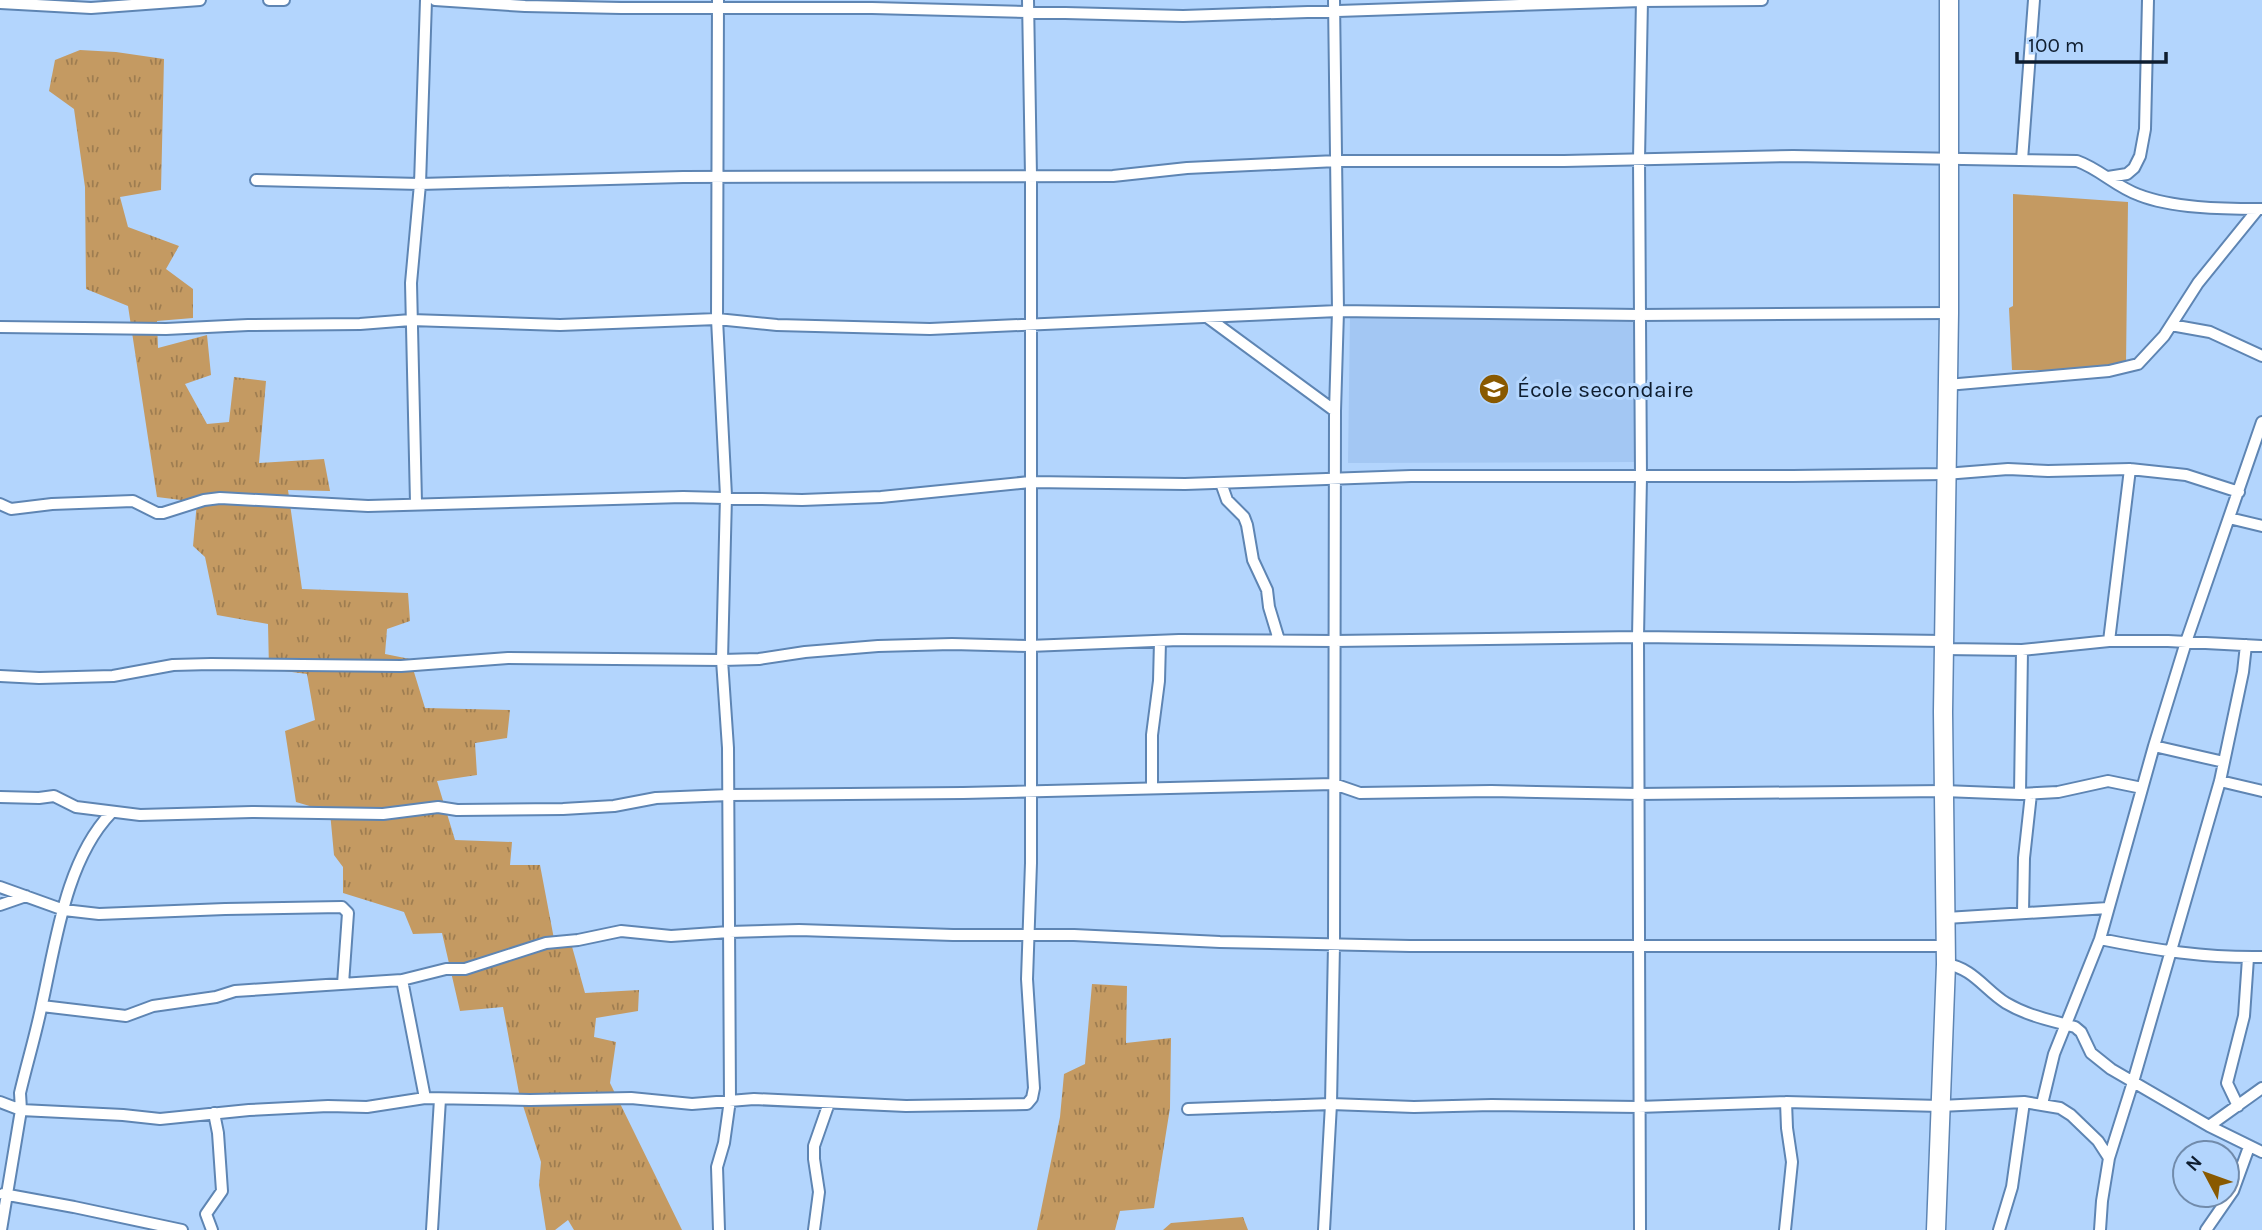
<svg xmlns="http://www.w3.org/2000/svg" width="2262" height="1230" viewBox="0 0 2262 1230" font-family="Karla,sans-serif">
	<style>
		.built { fill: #a3c7f3 }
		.grass { fill: url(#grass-tufts) }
		.park { fill: #c49a62 }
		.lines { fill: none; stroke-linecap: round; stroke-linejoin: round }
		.minor-casing { stroke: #5e85b3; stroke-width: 14 }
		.primary-casing { stroke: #5e85b3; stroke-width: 21 }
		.minor { stroke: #fff; stroke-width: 10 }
		.primary { stroke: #fff; stroke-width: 18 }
		.labels { text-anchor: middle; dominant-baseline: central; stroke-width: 6; stroke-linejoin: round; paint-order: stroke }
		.poi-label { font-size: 23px; fill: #0e1d2f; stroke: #b3d5fd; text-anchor: start }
	</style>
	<defs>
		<pattern id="grass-tufts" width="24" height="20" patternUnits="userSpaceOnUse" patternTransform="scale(1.75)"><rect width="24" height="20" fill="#c49a62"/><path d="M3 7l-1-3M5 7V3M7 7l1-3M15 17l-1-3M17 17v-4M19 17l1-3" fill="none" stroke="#9e7d51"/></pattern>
	</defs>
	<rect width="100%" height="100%" fill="#b3d5fd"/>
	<path class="built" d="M1350,316h288v146l-290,1z"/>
	<path class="grass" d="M80,50l36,2 48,7 -3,131 -41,7 8,30 51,19 -13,23 27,20v29l-36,3 1,27 49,-13 4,40 -26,9 22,40 22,-2 5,-45 32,4 -7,82 65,-4 6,32 -42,-1 14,99 106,4 2,28 -23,8 -2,25 25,5 15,49 85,2 -3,28 -32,5 2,32 -40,6 18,59 57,2 -2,23h30l14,74 17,4 14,50 54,-3 -1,21 -42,7 -2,19 22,5 -6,41 72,147h-108l-6,-10 -13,10h-9l-7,-45 2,-23 -22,-69 -16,-86 -43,4 -18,-78 -29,1 -9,-22 -61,-19v-26l-9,-12 -4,-43 -34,-10 -11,-71 30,-11 -8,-46 -38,-5 -1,-45 -51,-9 -12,-58 -12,-11 4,-44 -40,-5 -29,-191 -42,-17 -1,-102 -11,-78 -25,-18 6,-31z
		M1092,984l35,2 -1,57 45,-5 -1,70 -16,100 -34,3 -5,19h-78l23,-113 4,-43 21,-10z
		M1243,1217l5,13h-85l8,-7z"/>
	<path class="park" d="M2013,194l115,8 -2,162 -22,6h-92l-3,-62 4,-2z"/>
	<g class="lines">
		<g class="minor-casing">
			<path id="minor" d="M269,0h15
				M435,0l90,6 96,2h251l311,8 459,-15 120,-1
				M718,0l-1,319 9,177 -4,164 6,88 2,352 -6,43 -7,24 2,63
				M0,3l91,5 109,-8
				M2022,160l12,-160
				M2108,177l19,-3 7,-6 6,-12 5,-27 3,-129
				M256,180l164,4 263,-7 430,-1 74,-8 150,-7h227l229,-5 284,5c23,8 39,26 62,34 33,13 83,14 119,14
				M1207,317l128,94
				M2171,325l39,7 52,24
				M0,327l166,2 82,-4 112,-1 51,-4 149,5 157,-6 60,6 153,4 408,-18 301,4 310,-2
				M1947,385l162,-14 29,-7 26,-28 34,-53 60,-74h4
				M1221,483l6,17 17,17 3,8 6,35 14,30 2,17 10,33
				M416,503l-5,-220 9,-99 6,-184
				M0,504l11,5 41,-5 81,-3 24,12h6l41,-13 16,-2 148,8 315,-9 119,3 79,-3 149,-15 155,2 226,-8h382l152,-2 63,-5 40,2 82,-2 56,6 53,17
				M2229,518l33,8
				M2109,641l21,-172
				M1944,649l78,1 87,-9h59l94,5
				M0,676l39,2 74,-2 60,-11 38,-1 190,2 107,-8 214,2 37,-1 46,-7 73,-6 74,-2 77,2 150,-6 155,1 304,-4 306,4
				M2154,746l70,16
				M2220,781l42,10
				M1152,787v-52l7,-54 1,-40
				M2020,794l2,-144
				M0,797l39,1 15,-2 22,11 64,8 112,-3 131,2 55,-7 19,3 106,-1 51,-3 42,-8 73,-3 234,-2 371,-9 26,9 131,-2 147,3 306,-3 76,3 38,-2 50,-11 34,7
				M0,887l64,23 35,4 126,-5 117,-2 6,6 -5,71
				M0,905l26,-9
				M2023,912l1,-54 7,-64
				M1946,918l162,-10
				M2100,939c54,11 106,19 162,18
				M1946,964c27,4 39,26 60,39 22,13 44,17 69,24l6,5 10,21 20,16 98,57 53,26
				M402,980l23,118
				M42,1006l84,10 27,-10 63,-9 19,-6 167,-11 44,-11h19l81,-26 32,-3 43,-9 50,5 58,-4 70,-2 154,5h121l146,7 190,4h535
				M0,1102l21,8 102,5 37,4 89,-9 79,-4 39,1 58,-9 105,2 101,-2 61,6 62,-5 152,7 121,-2 5,-6 2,-10 -7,-109 4,-116v-687l-3,-176
				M2042,1104l12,-50 46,-115 54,-193 32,-104 76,-220
				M2238,1106l-11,-23 17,-67 4,-58
				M1188,1109l143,-5 83,3 78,-2 146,2 148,-5 154,4 84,-4 36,6 11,7 27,26 11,17
				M2209,1126l53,-38
				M3,1194l71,13 108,23
				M1,1230l20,-120 -1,-17c7,-30 16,-59 22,-89 14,-63 24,-144 69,-191
				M212,1230l-6,-16 16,-23 -4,-58 -4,-20
				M432,1230l8,-131
				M814,1230l5,-38 -5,-33v-13l15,-43
				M1324,1230l7,-126 3,-159 1,-534 3,-100 -4,-311
				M1640,1230l-2,-593 3,-160 -2,-318 3,-159
				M1785,1230l7,-68 -5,-34 -1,-26
				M1999,1230l13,-43 12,-85
				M2100,1230l2,-29 7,-43 24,-76 87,-301 23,-109 3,-27
				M2206,1230l27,-39 16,-44"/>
		</g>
		<g class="primary-casing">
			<path id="primary" d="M1936,1230l10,-266 -3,-252 6,-399v-313"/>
		</g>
		<use href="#minor" class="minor"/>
		<use href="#primary" class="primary"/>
	</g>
	<defs>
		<g id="school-disc" transform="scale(1.575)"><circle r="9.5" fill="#895900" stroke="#b3d5fd"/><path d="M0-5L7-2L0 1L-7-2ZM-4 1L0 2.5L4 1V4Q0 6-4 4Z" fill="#fff"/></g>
	</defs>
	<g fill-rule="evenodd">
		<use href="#school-disc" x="1494" y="389"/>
	</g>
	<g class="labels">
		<g class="poi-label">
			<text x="1517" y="389">École secondaire</text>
		</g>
	</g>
	<g transform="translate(2206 1174) rotate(311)"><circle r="33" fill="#b3d5fd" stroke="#718bab" stroke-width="2"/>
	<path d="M0-5L12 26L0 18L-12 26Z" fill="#895900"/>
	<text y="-10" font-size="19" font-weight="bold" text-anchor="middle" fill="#0e1d2f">N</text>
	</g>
	<path d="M2017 52v10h149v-10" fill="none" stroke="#0e1d2f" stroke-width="3.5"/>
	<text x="2028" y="52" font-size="21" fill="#0e1d2f" stroke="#b3d5fd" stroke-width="5" paint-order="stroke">100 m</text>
</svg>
